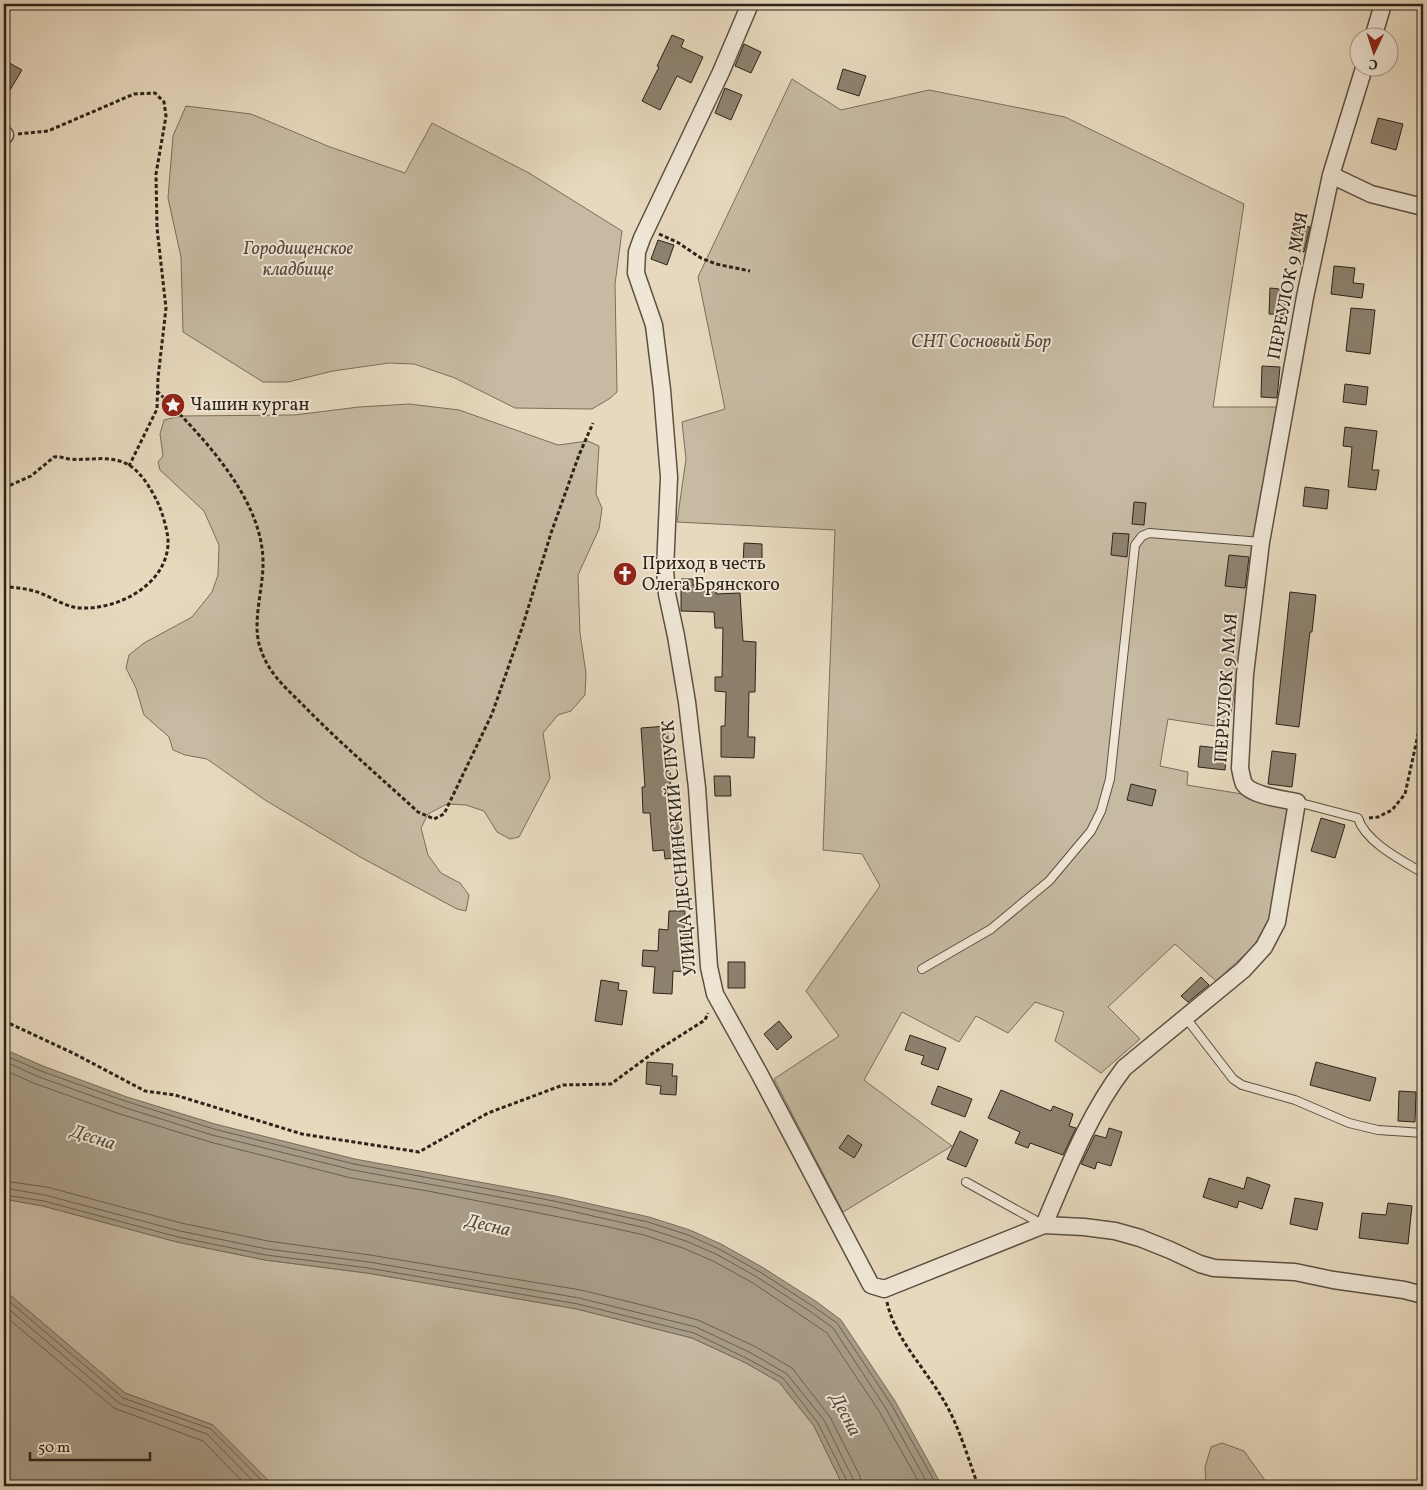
<svg xmlns="http://www.w3.org/2000/svg" width="1427" height="1490" viewBox="0 0 1427 1490" font-family="Vollkorn,serif">
	<style>
		.green { fill: #c7baa2; stroke: #7a6e5e }
		.water { fill: #a79b86; stroke: #766b5a }
		.lines { fill: none; stroke-linecap: round; stroke-linejoin: round }
		.shore { stroke: #6a5f50; stroke-width: 1 }
		.building { fill: #8d826f; stroke: #2c2319 }
		.service-casing { stroke: #5b5042; stroke-width: 10 }
		.minor-casing { stroke: #5b5042; stroke-width: 19 }
		.path { stroke: #2c2319; stroke-width: 3; stroke-dasharray: 4 2.5; stroke-linecap: butt }
		.service { stroke: #efe6d5; stroke-width: 8 }
		.minor { stroke: #efe6d5; stroke-width: 16 }
		.labels { text-anchor: middle; dominant-baseline: central; stroke-width: 4; stroke-linejoin: round; paint-order: stroke }
		.park-label { font-size: 18px; font-style: italic; fill: #53493b; stroke: #efe6d5 }
		.street-label { font-size: 18px; fill: #2c2319; stroke: #efe6d5 }
		.poi-label { font-size: 18px; fill: #2c2319; stroke: #efe6d5; text-anchor: start }
		.water-label { font-size: 19px; font-style: italic; fill: #574d3f; stroke: #efe6d5 }
	</style>
	<rect width="100%" height="100%" fill="#e7d9be"/>
	<filter id="stains"><feTurbulence type="fractalNoise" baseFrequency=".004" numOctaves="4"/><feColorMatrix values="0 0 0 0 .2 0 0 0 0 .09 0 0 0 0 .02 0 0 0 .5 -.17"/></filter>
	<radialGradient id="worn" r=".72"><stop offset=".6" stop-color="#630" stop-opacity="0"/><stop offset="1" stop-color="#630" stop-opacity=".3"/></radialGradient>
	<path class="green" d="M792,79l49,31 88,-20 136,27 179,87 -31,203h68l-36,203 -12,92 -5,26 -60,-9 -8,47 28,6 -1,13 55,9 46,14 -18,109 -16,29 -38,35 -41,-37 -67,63 32,32 -39,34 -46,-32 9,-29 -29,-10 -27,31 -32,-17 -17,26 -57,-30 -38,68 88,66 -109,66 -69,-133 65,-43 -33,-45 74,-105 -18,-32 -39,-4 12,-320 -158,-8 9,-63 -4,-37 43,-13 -27,-132z
		M186,106l65,8 79,33 75,26 27,-50 97,50 93,58 -7,53 2,108 -8,7 -17,10 -77,-1 -60,-30 -41,-14 -25,-1 -56,8 -45,11h-25l-80,-50 -2,-75 -13,-59 5,-62z
		M409,404l50,6 99,35 30,-4 11,5 -3,48 6,14 -3,21 -21,46 2,58 6,40 -1,22 -14,16 -13,4 -15,18 7,45 -31,59 -9,2 -13,-7 -13,-21 -18,-6 -19,-1 -19,10 -7,14 7,27 13,18 19,10 9,12 -3,16 -9,-2 -95,-51 -97,-58 -58,-41 -22,-4 -12,-5 -4,-13 -25,-22 -8,-27 -10,-20 3,-13 15,-12 48,-26 20,-25 6,-17 1,-30 -15,-34 -44,-41 -2,-8 5,-6 -3,-22 4,-14 17,-4 113,-1 65,-8z
		M4,1199l39,7 134,36 88,18 102,13 210,36 115,29 54,25 33,19 35,44 29,60h-569l-61,-61 -88,-32 -121,-103z
		M1222,1443l22,8 25,35h-63l-1,-19 6,-20z"/>
	<path class="water" d="M4,1049l39,17 84,31 88,27 140,35 200,37 94,21 41,13 31,14 41,23 55,35 24,18 54,81 47,85h-99l-29,-60 -35,-44 -33,-19 -54,-25 -115,-29 -210,-36 -102,-13 -88,-18 -134,-36 -39,-7z
		M4,1290l121,103 88,32 61,61h-270z"/>
	<g class="lines">
		<path class="shore" d="M4,1055l37,16 84,30 89,28 140,35 200,37 94,21 40,13 31,14 41,23 54,35 23,16 54,81 46,82
			M4,1061l35,16 84,30 89,28 141,35 200,37 93,21 40,13 30,13 41,23 54,35 22,16 52,79 44,79
			M4,1070l32,14 84,30 90,28 141,36 77,13 176,35 40,9 39,13 30,13 40,22 74,50 52,78 42,75
			M4,1181l43,6 134,36 87,18 102,14 211,35 65,16 52,14 56,26 38,22 38,49 30,59 1,10
			M4,1188l41,7 135,36 87,18 102,13 210,36 117,29 55,26 36,21 37,46 29,59 1,7
			M4,1195l40,6 134,36 88,18 102,13 210,36 116,29 54,26 35,19 35,45 29,58 1,5
			M4,1297l119,101 88,31 56,57
			M4,1305l115,98 88,31 51,52
			M4,1315l110,93 89,33 44,45"/>
	</g>
	<path class="building" d="M672,35l12,5 -3,7 22,10 -12,26 -14,-7 -17,34 -18,-9 17,-34 -2,-1z
		M744,44l17,8 -10,21 -16,-7z
		M4,60l18,10 -18,30z
		M843,69l23,7 -7,20 -22,-7z
		M725,88l17,7 -11,25 -16,-7z
		M1378,118l25,6 -7,26 -25,-7z
		M1294,223l16,4 -6,25 -15,-3z
		M658,240l16,5 -7,20 -16,-6z
		M1334,266l21,2 -2,15 11,1 -2,14 -31,-4z
		M1270,288l19,2 -1,25 -19,-1z
		M1351,308l24,2 -5,44 -24,-3z
		M1262,366l18,1 -3,31 -16,-1z
		M1345,384l23,3 -2,18 -23,-3z
		M1345,427l32,4 -5,39h7l-3,20 -28,-3 4,-40 -9,-1z
		M1305,487l24,3 -2,19 -24,-3z
		M1134,502l12,1 -2,22 -12,-1z
		M1113,533l16,1 -2,23 -16,-2z
		M744,543l18,1v20h-19z
		M1229,555l20,2 -4,31 -20,-2z
		M681,579h12v6l24,1 -1,8 24,-1 3,48 13,1 -1,50h-6l-1,45h7l-1,21 -33,-1v-31h4l1,-34 -11,-1v-14h7l1,-49h-8l-1,-16 -33,-1z
		M1290,592l26,3 -4,37h-2l-11,95 -23,-3z
		M667,726l3,38 1,59 9,-1 3,35 -18,2 -1,-9 -11,1 -3,-38h-7l-1,-26h3l-4,-59z
		M1200,746l27,3 -2,21 -27,-3z
		M1272,751l24,3 -4,33 -24,-3z
		M714,776h16l1,20h-16z
		M1131,784l25,6 -4,16 -25,-6z
		M1321,818l24,7 -10,33 -24,-7z
		M669,911h16l-1,23h5l-3,38 -13,-1 -1,23 -19,-1 2,-26 -13,-1 1,-16 15,1 1,-22 9,1z
		M728,962h17v26h-17z
		M1201,977l8,8 -21,17 -7,-6z
		M601,980l18,3 -1,7 9,1 -5,34 -27,-4z
		M779,1021l13,16 -15,13 -13,-16z
		M910,1035l36,13 -8,22 -17,-6 3,-8 -19,-6z
		M647,1062l26,2 -1,12h5l-1,19 -16,-1 1,-8 -15,-2z
		M1316,1062l60,16 -6,23 -60,-16z
		M938,1086l34,13 -7,18 -34,-13z
		M1001,1090l50,21 2,-5 20,8 -4,12 7,2 -13,27 -33,-12 -2,5 -13,-5 5,-11 -32,-14z
		M1399,1091l17,1 -1,30 -17,-1z
		M1109,1128l13,4 -11,34 -14,-4 -2,7 -14,-5 14,-29 11,3z
		M960,1131l18,9 -12,27 -19,-8z
		M848,1135l14,10 -8,13 -15,-10z
		M1247,1177l23,8 -8,24 -23,-8 -2,7 -34,-11 6,-19 35,11z
		M1295,1198l28,5 -6,27 -27,-6z
		M1388,1203l24,3 -4,38 -49,-6 3,-25 24,2z"/>
	<g class="lines">
		<g class="service-casing">
			<path id="service" d="M1297,802l61,16c7,24 45,43 65,55
				M922,969l69,-40 58,-48 42,-50 10,-20 9,-32 25,-234 7,-9 7,-3 112,9
				M1186,1018l47,61 9,6 53,15 54,23 29,7 45,3
				M966,1182l76,42"/>
		</g>
		<g class="minor-casing">
			<path id="minor" d="M750,4l-29,68 -79,166 -5,14 -1,21 18,52 8,65 7,87 -4,93 2,24 9,42 11,66 10,86 12,179 6,27 44,79 112,212 13,4 160,-64 40,2 31,4 25,7 30,12 30,14 14,4 81,4 38,8 71,10 19,5
				M1373,38l10,-34
				M4,134l1,1
				M1331,175l40,19 52,13
				M1044,1225c23,-54 44,-110 80,-157l119,-98 21,-23 13,-25 20,-120c-14,-3 -45,-6 -53,-18 -2,-5 -3,-11 -4,-16l5,-94 16,-132 44,-245 26,-122 33,-107"/>
		</g>
		<path class="path" d="M18,134l30,-3 86,-37 21,-1 9,9 2,14 -10,58 1,54 9,80 -8,70 -1,31 -28,57
			M659,234l18,8 24,16 15,6 34,7
			M157,391c44,44 107,108 106,173 0,27 -12,61 -2,86 8,24 26,39 43,56 36,37 76,71 114,106l16,7 10,-5 48,-100 31,-89 28,-92 28,-78 14,-32
			M4,488l27,-12 23,-19c5,-1 10,1 15,2 21,2 40,-5 60,6 12,7 22,24 28,36 5,10 12,33 11,44 -3,41 -51,65 -88,63 -16,-1 -31,-13 -46,-17 -10,-3 -20,-3 -30,-5
			M1369,818l9,-1 14,-7 13,-16 18,-82
			M4,1021l69,32 72,38 30,4 127,39 117,18 69,-39 75,-28 48,-1 42,-31 52,-33 3,-7
			M887,1302c8,37 38,66 57,99 14,23 25,59 34,85"/>
		<use href="#service" class="service"/>
		<use href="#minor" class="minor"/>
	</g>
	<defs>
		<g id="sight-disc" transform="scale(1.25)"><circle r="9.5" fill="#8f2418" stroke="#efe6d5"/><path d="M0-6L1.8-2.2L6-1.7L2.9 1.2L3.7 5.4L0 3.3L-3.7 5.4L-2.9 1.2L-6-1.7L-1.8-2.2Z" fill="#fff"/></g>
		<g id="church-disc" transform="scale(1.25)"><circle r="9.5" fill="#8f2418" stroke="#efe6d5"/><path d="M-1.2-6h2.4v3.5h3.3v2.4h-3.3V6h-2.4V-.1h-3.3v-2.4h3.3Z" fill="#fff"/></g>
	</defs>
	<g fill-rule="evenodd">
		<use href="#sight-disc" x="173" y="405"/>
		<use href="#church-disc" x="625" y="574"/>
	</g>
	<g class="labels">
		<g class="park-label">
			<text x="298" y="249">Городищенское<tspan x="298" dy="21">кладбище</tspan></text>
			<text x="981" y="342">СНТ Сосновый Бор</text>
		</g>
		<g class="street-label">
			<text transform="translate(1289 286) rotate(-79)">ПЕРЕУЛОК 9 МАЯ</text>
			<text transform="translate(1227 688) rotate(-86)">ПЕРЕУЛОК 9 МАЯ</text>
			<text transform="translate(680 848) rotate(-95)">УЛИЦА ДЕСНИНСКИЙ СПУСК</text>
		</g>
		<g class="poi-label">
			<text x="190" y="405">Чашин курган</text>
			<text x="642" y="564">Приход в честь<tspan x="642" dy="21">Олега Брянского</tspan></text>
		</g>
		<g class="water-label">
			<text transform="translate(93 1138) rotate(18)">Десна</text>
			<text transform="translate(488 1226) rotate(13)">Десна</text>
			<text transform="translate(845 1415) rotate(62)">Десна</text>
		</g>
	</g>
	<rect width="1427" height="1490" fill="none" stroke="#e7d9be" stroke-width="20"/>
	<rect x="5" y="5" width="1417" height="1480" fill="none" stroke="#2c2319" stroke-width="2.5"/>
	<rect x="10" y="10" width="1407" height="1470" fill="none" stroke="#2c2319"/>
	<g transform="translate(1374 52) rotate(184)"><circle r="24" fill="#efe6d5" stroke="#a1988a"/>
	<path d="M0-4L9 19L0 12L-9 19Z" fill="#8f2418"/>
	<text y="-8" font-size="14" font-weight="bold" text-anchor="middle" fill="#2c2319">С</text>
	</g>
	<path d="M30 1452v8h120v-8" fill="none" stroke="#2c2319" stroke-width="2.5"/>
	<text x="38" y="1452" font-size="15" fill="#2c2319" stroke="#efe6d5" stroke-width="4" paint-order="stroke">50 m</text>
	<rect width="100%" height="100%" filter="url(#stains)"/>
	<rect width="100%" height="100%" fill="url(#worn)"/>
</svg>
